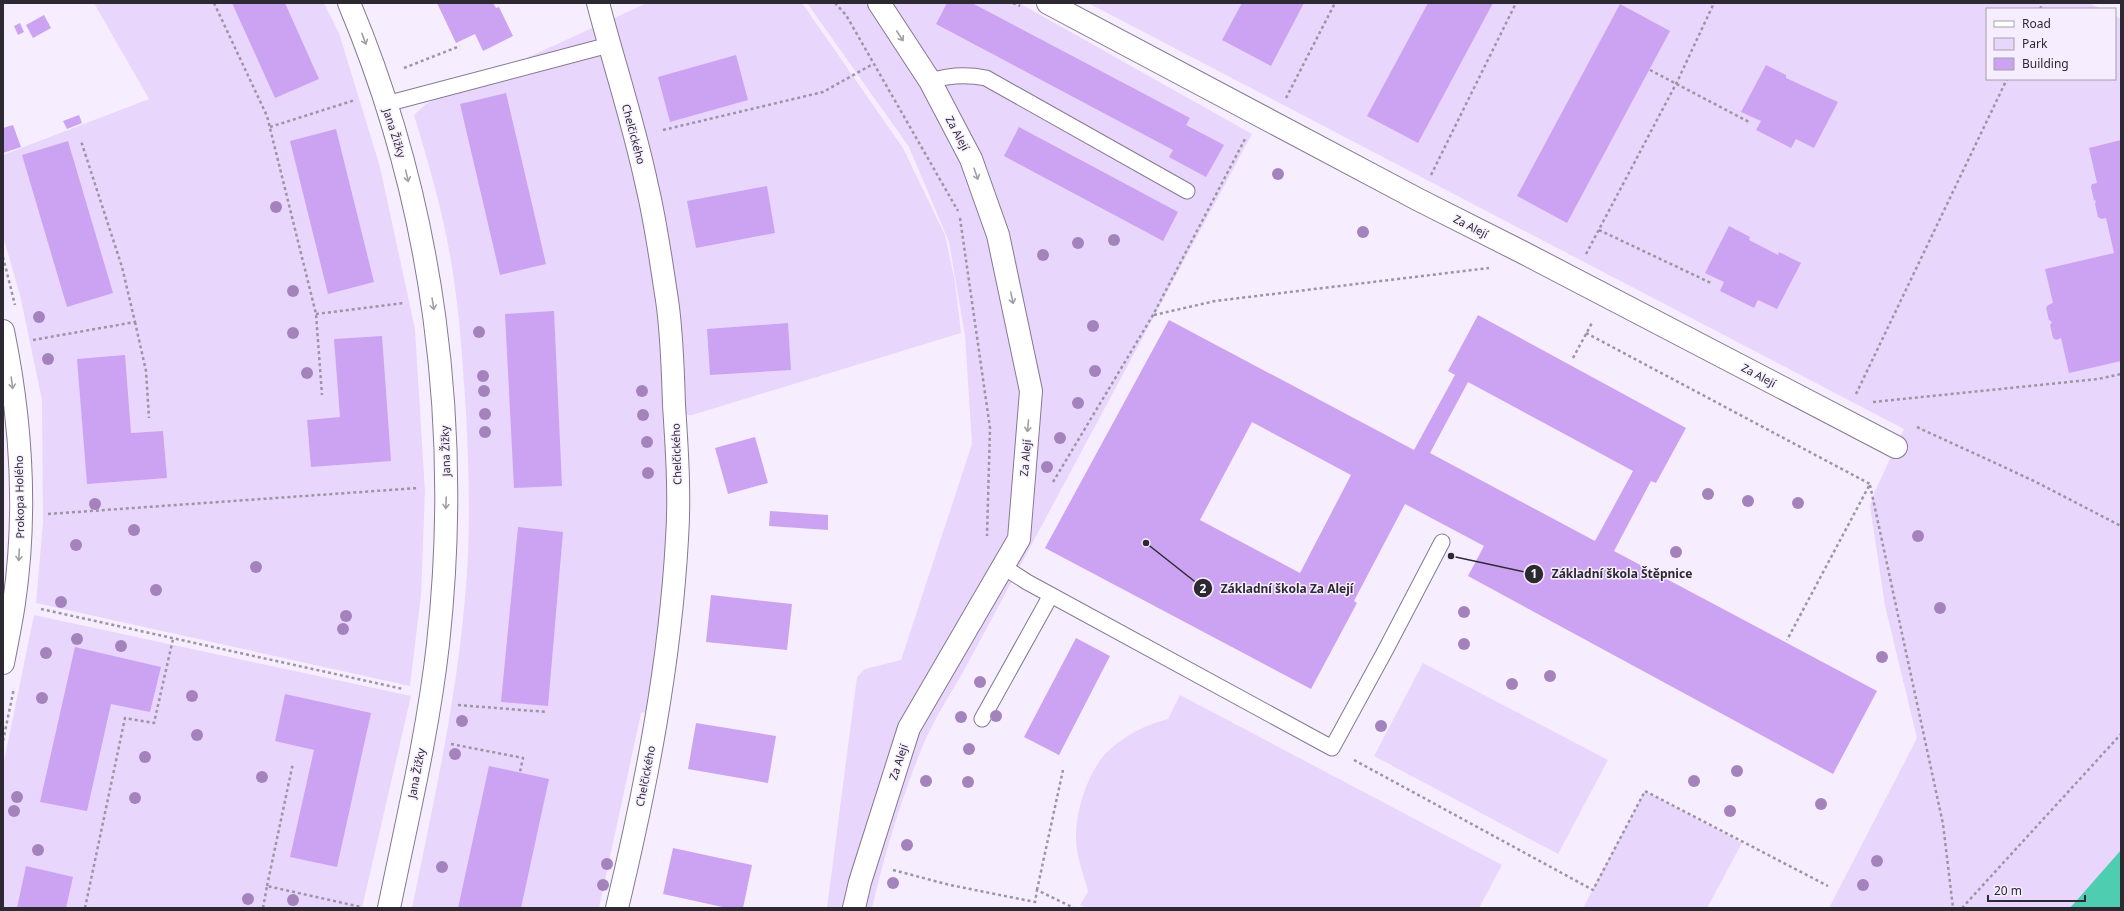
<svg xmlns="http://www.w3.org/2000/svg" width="2124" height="911" viewBox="0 0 2124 911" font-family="'Noto Sans',sans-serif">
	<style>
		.green { fill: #e9d6fd }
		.water { fill: #4ecdb1 }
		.building { fill: #cca3f3; fill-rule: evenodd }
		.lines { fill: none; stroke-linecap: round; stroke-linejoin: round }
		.service-casing { stroke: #857991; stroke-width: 17 }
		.minor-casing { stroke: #857991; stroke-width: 24 }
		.path { stroke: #9c95a2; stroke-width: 2.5; stroke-dasharray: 3 3; stroke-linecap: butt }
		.service { stroke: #fff; stroke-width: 15 }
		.minor { stroke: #fff; stroke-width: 22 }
		.tree { fill: #a483bd }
		.oneway { stroke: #a09fa3 }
		.labels { text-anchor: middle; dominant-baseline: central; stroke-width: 3; stroke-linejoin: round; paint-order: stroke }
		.street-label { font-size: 11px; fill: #2d2932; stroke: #f6eefe }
		.leader { fill: none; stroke: #2d2932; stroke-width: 1.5 }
		.callout-dot { fill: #2d2932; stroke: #f6eefe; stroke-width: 1.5 }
		.mark-label { font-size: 12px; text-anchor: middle; font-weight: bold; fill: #fff }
		.callout-label { font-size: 12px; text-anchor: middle; font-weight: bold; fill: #2d2932; stroke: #f6eefe; stroke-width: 3; stroke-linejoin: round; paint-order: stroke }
	</style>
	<rect width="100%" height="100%" fill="#f6eefe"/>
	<path class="green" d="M94,3h230l15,30 41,134 35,162 10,163 -4,103 -11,91 -374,-83 7,-81 -1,-122 -22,-105 -17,-59v-81l146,-56z
		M647,3h155l101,145 42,87 10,47 6,51 -269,82h-24l2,112 -20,184 -9,2 -42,195h-187c21,-103 44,-205 53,-310 6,-62 4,-124 1,-186 -3,-41 -5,-83 -11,-124 -7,-58 -24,-117 -41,-173l12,-11z
		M807,3h212l233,131 -290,540c-15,25 -30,49 -41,76 -20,50 -37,105 -49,158h-45l30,-231 8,-8 36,-9 71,-216 -7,-108 -16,-94 -40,-95z
		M1088,3h1001l12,6h-114v70h128v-63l6,3v831l-51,58h-241l88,-170 -32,-132 -15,-100 5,-15 29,-62z
		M34,615l377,81 -49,212h-359v-142z
		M1423,663l185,97 -50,94 -184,-98z
		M1180,695l322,170 -23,43h-393l-6,-3 8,-13c-3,-14 -9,-28 -11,-42 -5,-30 9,-76 30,-98 18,-17 38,-27 61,-33z
		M1645,791l97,52 -35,65h-124z"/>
	<path class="water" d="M2121,850v58h-51z"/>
	<path class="building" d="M232,3h53l34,76 -44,19z
		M437,3h56l3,5 3,-1 14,29 -30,15 -8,-17 -19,9z
		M947,3h25l218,115 -4,7 38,20 -18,32 -37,-20 4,-7 -237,-126z
		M1242,3h62l-33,63 -49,-26z
		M1428,3h65l-75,140 -51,-27z
		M1620,4l50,27 -103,192 -50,-27z
		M44,15l7,13 -18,10 -7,-13z
		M20,23l4,9 -6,3 -4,-9z
		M736,55l12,45 -78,22 -12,-45z
		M1766,65l20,10v3l52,24 -24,46 -18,-9 -5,9 -35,-18 5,-9 -20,-9z
		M506,93l40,171 -46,11 -40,-171z
		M79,115l3,8 -15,6 -4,-8z
		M13,125l8,22 -18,6v-25z
		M1019,127l159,85 -15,29 -159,-85z
		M336,129l38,153 -46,12 -38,-153z
		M2121,140v221l-52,12 -8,-35 -5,2 -3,-2 -3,-13 2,-3 -3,-2 -3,-12 2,-3 5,-2 -8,-34 69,-16 -8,-35 -5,1 -3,-2 -3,-13 1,-3 -2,-1 -3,-13 1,-3 5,-1 -8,-35z
		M68,141l45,152 -46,14 -45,-152z
		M767,186l8,47 -79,15 -9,-47z
		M1729,226l21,11 -1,3 29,15 1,-3 22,11 -24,46 -19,-9 -4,8 -34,-17 4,-9 -19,-9z
		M554,311l8,175 -48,2 -9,-174z
		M1478,315l208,113 -30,55 -5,-2 -37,70 263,140 -44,83 -365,-198 16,-30 -79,-42 -51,97 3,2 -46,86 -266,-141 124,-228 245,130 41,-75 -7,-4zM1468,382l165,89 -38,70 -165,-88zM1252,422l99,53 -51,98 -100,-53z
		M788,323l3,47 -81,5 -3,-46z
		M382,336l9,125 -80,6 -4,-47 33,-3 -6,-78z
		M125,355l6,78 32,-2 4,47 -80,6 -10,-125z
		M755,437l13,46 -40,11 -13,-46z
		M770,511l58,4v15l-59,-4z
		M518,527l45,5 -15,174 -47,-4z
		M711,595l81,9 -5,46 -81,-8z
		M1076,638l34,18 -51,99 -35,-18z
		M75,647l86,20 -11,45 -39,-8 -24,107 -47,-9z
		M285,694l86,19 -34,154 -47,-10 24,-107 -39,-9z
		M696,723l80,13 -8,47 -80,-14z
		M489,766l60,13 -28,129h-63z
		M673,848l79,17 -9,43h-16l-64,-14z
		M26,866l47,11 -7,31h-49z"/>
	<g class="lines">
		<g class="service-casing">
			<path id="service" d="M930,81c19,-6 36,-7 56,-3l201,113
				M386,104l223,-59
				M1002,566l25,16 305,166 53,-97 57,-109
				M982,719l69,-124"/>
		</g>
		<g class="minor-casing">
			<path id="minor" d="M349,3c85,202 113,423 89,641 -10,89 -31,176 -49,264
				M598,3c16,61 36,121 49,183 9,37 14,76 20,114 5,34 6,70 7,105 3,45 6,90 3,134 -7,125 -31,248 -60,369
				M1048,3l371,197 105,53 372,194
				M3,331c18,88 24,183 11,272 -3,20 -7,40 -11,60
				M854,908l6,-26 49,-154 110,-189 12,-148 -33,-156 -27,-76 -41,-78 -51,-78"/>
		</g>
		<path class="path" d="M214,3l53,113 49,198 6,81
			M835,3l11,12 112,196
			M1013,3l7,3
			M2040,9l3,-6
			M404,68l56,-22
			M1650,70l99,52
			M1286,98l49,-95
			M270,127l85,-27
			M663,130l160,-38 50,-28
			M1431,175l84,-170
			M960,218l30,210 -3,108
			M1599,230l112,53
			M1586,254l91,-172 37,-79
			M3,257l12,48
			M316,314l88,-11
			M1154,315l61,-14 274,-33
			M135,322l11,49 3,47
			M1586,333l284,151 -83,156
			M33,340l102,-18 -13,-55 -41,-126
			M1573,358l20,-37
			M1856,394l151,-315
			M1873,402l225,-23 23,-5
			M1917,427l117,54 87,45
			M1053,482l100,-167 92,-176
			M1870,485l73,339 10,84
			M48,514l370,-26
			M41,609l362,80
			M458,705l89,7
			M3,741l11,-53
			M451,744l72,14 -3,14
			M1354,760l239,130 52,-99 183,95
			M893,870l57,15 85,17 2,-12 37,18
			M267,886l26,-123
			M1037,890l26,-120
			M85,908l40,-190 29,5 19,-84
			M263,908l4,-22 94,21
			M1962,908l159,-174"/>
		<use href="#service" class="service"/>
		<use href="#minor" class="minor"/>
	</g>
	<g class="tree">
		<circle cx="1278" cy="174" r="6"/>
		<circle cx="276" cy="207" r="6"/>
		<circle cx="1363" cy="232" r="6"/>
		<circle cx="1114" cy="240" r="6"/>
		<circle cx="1078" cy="243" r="6"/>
		<circle cx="1043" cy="255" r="6"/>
		<circle cx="293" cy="291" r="6"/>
		<circle cx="39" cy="317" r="6"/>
		<circle cx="1093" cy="326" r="6"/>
		<circle cx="479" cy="332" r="6"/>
		<circle cx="293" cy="333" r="6"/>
		<circle cx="48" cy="359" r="6"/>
		<circle cx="1095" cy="371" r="6"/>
		<circle cx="307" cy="373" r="6"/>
		<circle cx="483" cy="376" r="6"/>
		<circle cx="484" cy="391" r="6"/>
		<circle cx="642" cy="391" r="6"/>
		<circle cx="1078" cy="403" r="6"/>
		<circle cx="485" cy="414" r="6"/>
		<circle cx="643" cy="415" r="6"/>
		<circle cx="485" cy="432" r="6"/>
		<circle cx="1060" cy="438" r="6"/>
		<circle cx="647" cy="442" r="6"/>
		<circle cx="1047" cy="467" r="6"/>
		<circle cx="648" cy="473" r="6"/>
		<circle cx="1708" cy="494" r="6"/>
		<circle cx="1748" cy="501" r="6"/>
		<circle cx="1798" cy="503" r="6"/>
		<circle cx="95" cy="504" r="6"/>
		<circle cx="134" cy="530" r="6"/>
		<circle cx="1918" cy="536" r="6"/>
		<circle cx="76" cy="545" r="6"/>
		<circle cx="1676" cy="552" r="6"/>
		<circle cx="256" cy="567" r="6"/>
		<circle cx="156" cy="590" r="6"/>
		<circle cx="61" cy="602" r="6"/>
		<circle cx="1940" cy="608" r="6"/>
		<circle cx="1464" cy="612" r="6"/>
		<circle cx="346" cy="616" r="6"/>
		<circle cx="343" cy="629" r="6"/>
		<circle cx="77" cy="639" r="6"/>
		<circle cx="1464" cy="644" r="6"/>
		<circle cx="121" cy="646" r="6"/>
		<circle cx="46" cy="653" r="6"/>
		<circle cx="1882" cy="657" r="6"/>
		<circle cx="1550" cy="676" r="6"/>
		<circle cx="980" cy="682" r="6"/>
		<circle cx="1512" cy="684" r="6"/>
		<circle cx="192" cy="696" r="6"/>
		<circle cx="42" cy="698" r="6"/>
		<circle cx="996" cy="716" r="6"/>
		<circle cx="961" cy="717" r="6"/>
		<circle cx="462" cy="721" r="6"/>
		<circle cx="1381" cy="726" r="6"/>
		<circle cx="197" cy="735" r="6"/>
		<circle cx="969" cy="749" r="6"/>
		<circle cx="455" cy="754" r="6"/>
		<circle cx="145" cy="757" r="6"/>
		<circle cx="1737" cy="771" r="6"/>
		<circle cx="262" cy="777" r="6"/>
		<circle cx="926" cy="781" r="6"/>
		<circle cx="1694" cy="781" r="6"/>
		<circle cx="968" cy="782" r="6"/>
		<circle cx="17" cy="797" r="6"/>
		<circle cx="135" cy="798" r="6"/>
		<circle cx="1821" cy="804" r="6"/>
		<circle cx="14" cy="811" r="6"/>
		<circle cx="1730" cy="811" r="6"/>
		<circle cx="907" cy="845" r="6"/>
		<circle cx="38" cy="850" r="6"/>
		<circle cx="1877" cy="861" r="6"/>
		<circle cx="607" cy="864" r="6"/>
		<circle cx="442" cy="867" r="6"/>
		<circle cx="893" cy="883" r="6"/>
		<circle cx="603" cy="885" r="6"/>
		<circle cx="1863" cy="885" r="6"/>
		<circle cx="248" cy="899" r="6"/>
		<circle cx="293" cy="900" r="6"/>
	</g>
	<defs><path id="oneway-shaft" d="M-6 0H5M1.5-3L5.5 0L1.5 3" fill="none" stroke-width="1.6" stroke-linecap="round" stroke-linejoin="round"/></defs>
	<g class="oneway">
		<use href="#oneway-shaft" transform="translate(900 36) rotate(57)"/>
		<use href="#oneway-shaft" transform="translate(364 39) rotate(70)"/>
		<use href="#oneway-shaft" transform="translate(976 174) rotate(71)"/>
		<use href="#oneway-shaft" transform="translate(407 176) rotate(77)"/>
		<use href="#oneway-shaft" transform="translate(1012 298) rotate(78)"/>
		<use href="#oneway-shaft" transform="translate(433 304) rotate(81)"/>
		<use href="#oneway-shaft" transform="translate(12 383) rotate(82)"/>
		<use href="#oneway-shaft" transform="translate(1028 426) rotate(95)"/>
		<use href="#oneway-shaft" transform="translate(446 503) rotate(92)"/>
		<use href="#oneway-shaft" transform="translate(19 555) rotate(93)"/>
	</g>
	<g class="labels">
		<g class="street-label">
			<text transform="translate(395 133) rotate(72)">Jana Žižky</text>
			<text transform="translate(958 133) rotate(62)">Za Alejí</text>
			<text transform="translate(634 134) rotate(75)">Chelčického</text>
			<text transform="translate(1471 226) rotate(27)">Za Alejí</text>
			<text transform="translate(1759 375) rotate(28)">Za Alejí</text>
			<text transform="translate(445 451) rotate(-92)">Jana Žižky</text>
			<text transform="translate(676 454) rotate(-92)">Chelčického</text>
			<text transform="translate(1025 458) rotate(-85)">Za Alejí</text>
			<text transform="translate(19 497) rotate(-91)">Prokopa Holého</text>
			<text transform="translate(898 762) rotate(-72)">Za Alejí</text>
			<text transform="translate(416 773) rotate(-79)">Jana Žižky</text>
			<text transform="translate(645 776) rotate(-79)">Chelčického</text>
		</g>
	</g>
	<path class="leader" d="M1451 556L1534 574M1146 543L1203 588"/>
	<g class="callout-dot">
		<circle cx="1451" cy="556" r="4"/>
		<circle cx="1146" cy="543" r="4"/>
		<circle cx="1534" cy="574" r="10"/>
		<circle cx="1203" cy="588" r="10"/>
	</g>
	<g class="mark-label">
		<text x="1534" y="578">1</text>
		<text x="1203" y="593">2</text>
	</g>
	<g class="callout-label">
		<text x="1622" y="578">Základní škola Štěpnice</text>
		<text x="1287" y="593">Základní škola Za Alejí</text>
	</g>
	<rect width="2124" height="911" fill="none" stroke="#2d2932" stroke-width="8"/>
	<rect x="1986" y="8" width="130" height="72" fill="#f6eefe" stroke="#a69fac"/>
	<rect x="1994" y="21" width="20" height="6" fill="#ffffff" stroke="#a69fac"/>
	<text x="2022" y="28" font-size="12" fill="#2d2932">Road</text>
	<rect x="1994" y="38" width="20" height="12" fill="#e9d6fd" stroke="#a69fac"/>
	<text x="2022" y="48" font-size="12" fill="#2d2932">Park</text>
	<rect x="1994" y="58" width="20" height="12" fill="#cca3f3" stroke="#a69fac"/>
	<text x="2022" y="68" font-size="12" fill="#2d2932">Building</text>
	<path d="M1988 895v6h97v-6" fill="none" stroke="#2d2932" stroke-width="2"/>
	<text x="1994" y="895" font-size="12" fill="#2d2932" stroke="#f6eefe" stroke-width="3" paint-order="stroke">20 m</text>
</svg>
